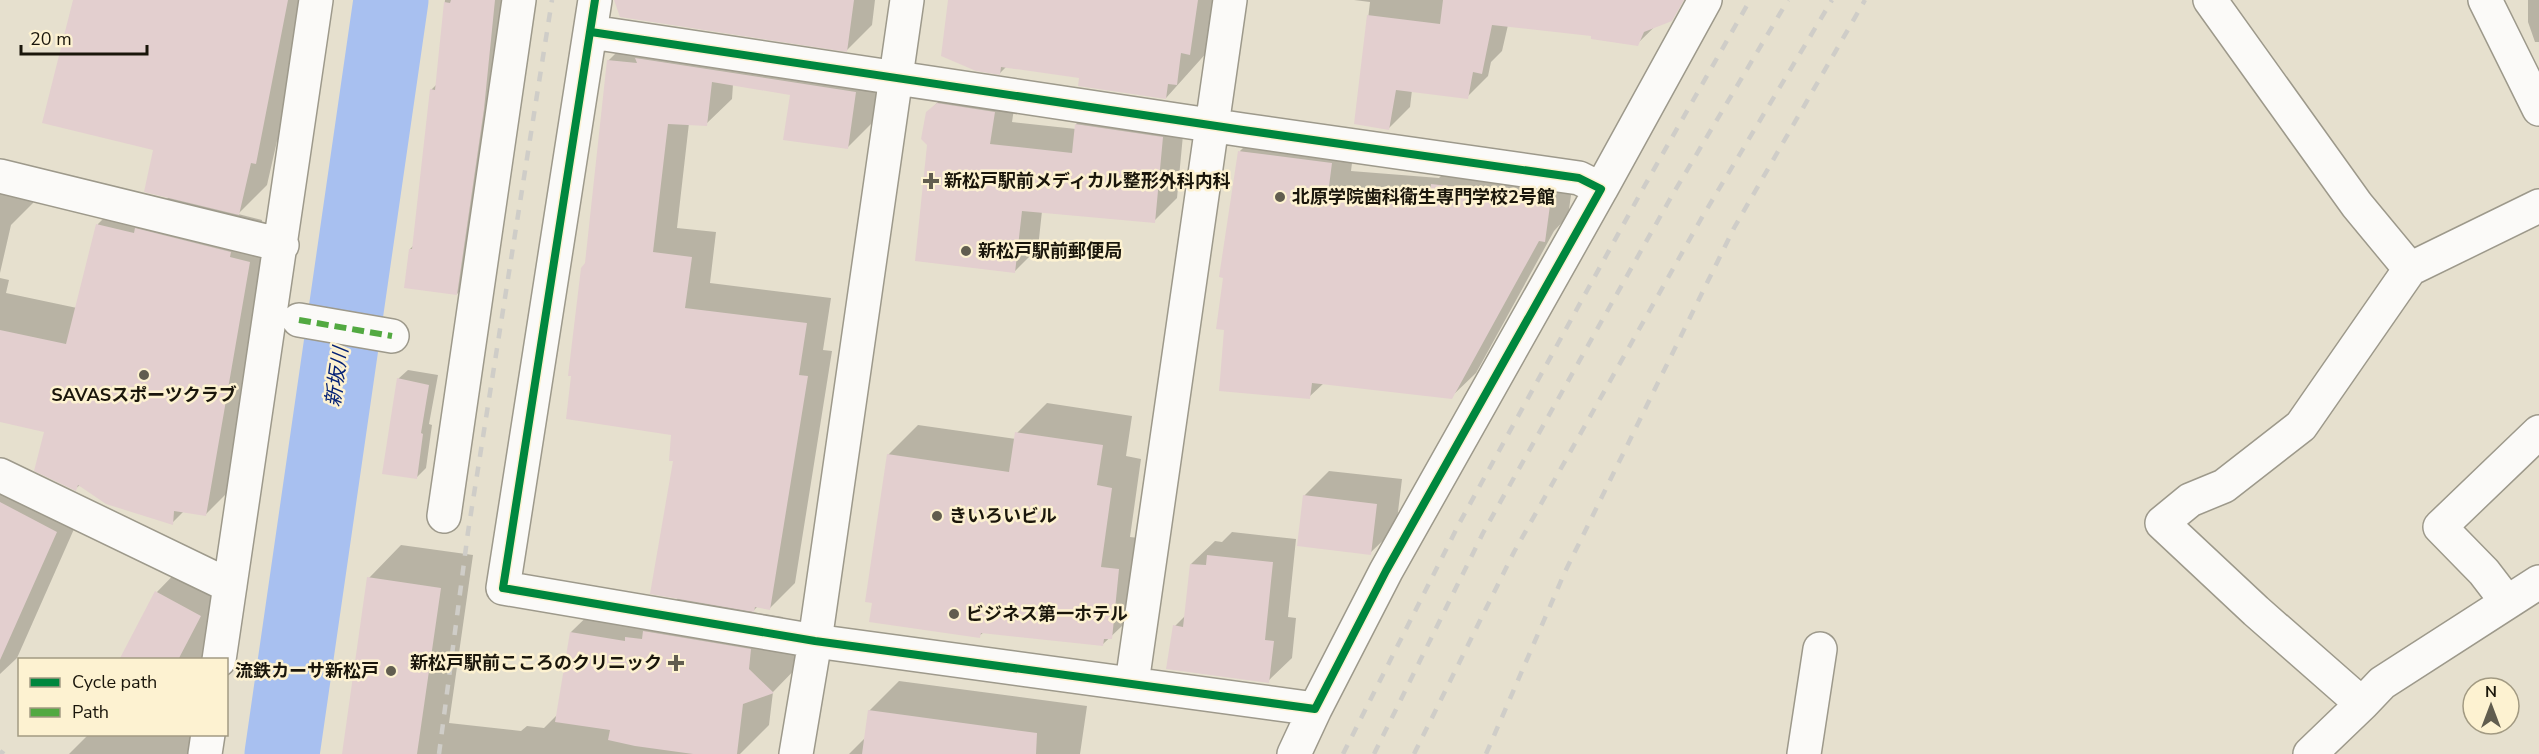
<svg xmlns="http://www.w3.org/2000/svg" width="2539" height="754" viewBox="0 0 2539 754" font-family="'Nunito Sans','Noto Sans JP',sans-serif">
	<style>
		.shadow { fill: #0003 }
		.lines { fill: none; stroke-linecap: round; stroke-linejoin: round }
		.river { stroke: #a8c0f0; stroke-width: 75 }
		.building { fill: #e3cfcf }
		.minor-casing { stroke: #9d998b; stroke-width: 36 }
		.minor { stroke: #fbfaf8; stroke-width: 33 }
		.rail { stroke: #cfcdc8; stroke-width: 4.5; stroke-dasharray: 10 10; stroke-linecap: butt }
		.quiet { stroke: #52a941; stroke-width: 6; stroke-dasharray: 12 6; stroke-linecap: butt }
		.cycleway-casing { stroke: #fdf2d1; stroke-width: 11 }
		.cycleway { stroke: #00873e; stroke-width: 8 }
		.poi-dot { fill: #615d4f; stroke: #fdf2d1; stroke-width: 2 }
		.labels { text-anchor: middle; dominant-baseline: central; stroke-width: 5; stroke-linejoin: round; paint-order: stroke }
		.poi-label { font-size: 18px; font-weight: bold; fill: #1a160b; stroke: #fdf2d1; text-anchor: start }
		.water-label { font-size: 20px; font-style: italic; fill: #052276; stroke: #fdf2d1 }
	</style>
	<rect width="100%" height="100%" fill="#e6e0ce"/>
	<path class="shadow" d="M74,0h236l-25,134 -8,7 -10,44 -29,29 24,6 -1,5 20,6 -44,252 -32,32 -21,-4 -12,12 -92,-38 -5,4 -29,-58 -46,-10v-143l9,2 -3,13 71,15 21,-84 31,-31 36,8 4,-4 -14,-48z
		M445,0h66l-35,275 -19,19 -47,-45 4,-4 17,-155 6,-6z
		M616,0h259l-3,25 -25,25z
		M949,0h276l-16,50 -43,48 -85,-22 -74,-10 -7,7z
		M1354,0h328l-45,44 -44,-9 -85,-10 -6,26 -11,11 -3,14 -21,21 -55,-7 -2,17 -21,21 -33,-5 14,-121z
		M2528,0h11v42h-4l-7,-20z
		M633,36l248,31 -9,56 -25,25 -55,-54 -59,-10 -1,15 -26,25 -17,-1 -12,105 39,4 -6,51 121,15 -8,52 9,1 -37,232 -25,25 -12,-2 -6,6 31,5 -2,19 24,23 -32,33 -4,33 -29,29h-397l26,-176 32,-33 72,10 -24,168 72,8 6,-5 17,2 13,-13 14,-83 33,-32 65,7 10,-10 -6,-164 -87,-169 22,-203z
		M951,89h66l-5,33 64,7v-5l23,-23 86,13 -8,84 -23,23 -112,-10 -4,37 -23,23 -87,-126v-33z
		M1264,127l91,12 -4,32 88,7 18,-18 117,15 -6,41 -14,15 -78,142 -25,24 -127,-14 -15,14 -69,-246z
		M0,163l38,9 -5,31 -22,22 -11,48z
		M408,370l30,5 -9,49 3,1 -6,43 -9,9 -19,-98z
		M1047,403l85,13 -6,40 15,3 -11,78 18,2 -7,69 -38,36 -119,-12 -5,4 -91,-181 30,-30 98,14 1,-6z
		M0,458l86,44 -69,156 -17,16z
		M1329,471l73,8 -6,49 -26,25 -66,-57z
		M1232,532l64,7 -8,78 8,1 -4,40 -24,23 -93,-55 11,-11 5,-51 24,-23 7,1z
		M186,562l44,23 -23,75h-86l36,-68z
		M899,681l188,25 -7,48h-231l16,-16 4,-27z
		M89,734h96l25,12 -2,8h-139z"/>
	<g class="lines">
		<path class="river" d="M282,754l109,-754"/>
	</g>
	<path class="building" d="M73,0h215l-32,164 -5,-1 -12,52 -95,-23 9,-42 -111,-27z
		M451,0h44l-11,109 -27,186 -53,-7 5,-39h3l18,-160 5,1 9,-88 6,1z
		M614,0h240l-7,52 -227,-35z
		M948,0h250l-8,55 -9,-2 -4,32 -9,-1 -2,15 -88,-13 1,-8 -78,-11 -1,8 -24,-4 -35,-15z
		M1443,0h241l-12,21 -28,11 -6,14 -47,-7v-3l-99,-11 -10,49 -9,-2 -5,27 -72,-9 -7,40 -35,-6 13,-109 73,9z
		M635,58l221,34 -8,57 -65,-9 7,-45 -78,-13 -5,44 -39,-2 -15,128 39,5 -7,51 122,15 -8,52 9,1 -38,234 -15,-3 -1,5 -104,-18 23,-133h-4l2,-26 -105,-16 5,-43h-3l13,-108 4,-5 22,-203 30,3z
		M937,103l58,9 -5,32 82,9 3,-29 88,13 -8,86 -133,-12 -7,62 -100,-12 12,-116 -6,-6 5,-27z
		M1238,151l94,12 -4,31 101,9 2,-19 120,14 -6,44 -6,-1 -87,158 -140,-16 -2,16 -91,-8 5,-61 -8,-1 7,-51 -4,-1z
		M96,224l38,9 1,-5 96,24 -1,5 20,5 -44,254 -32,-5 -1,14 -67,-21 -28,-19 -2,6 -42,-20 10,-39 -44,-10v-92l66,14z
		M397,378l32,7 -8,48 2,1 -6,45 -35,-5z
		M1015,432l88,13 -6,40 15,3 -11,79 18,2 -7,70h-8l-1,7 -122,-13 -1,5 -111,-16 3,-19 -7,-1 22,-148 122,18z
		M1303,495l74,9 -6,51 -74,-9z
		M0,502l57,30 -57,128z
		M1207,555l66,7 -8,78 9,1 -5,42 -103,-14 7,-44 10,2 7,-63 16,1z
		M367,577l74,11 -24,166h-75z
		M155,591l46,25 -23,44h-59z
		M643,631l108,18 -2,20 25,24 -31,11 -6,50h-44l-58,-8 -27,-6 2,-10 -55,-8 15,-90 55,9v-4l17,2z
		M868,710l169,23 -1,21h-174z"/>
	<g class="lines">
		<g class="minor-casing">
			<path id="minor" d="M2210,0l147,205 53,64
				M2485,0l54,109
				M591,32l652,98 336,48 22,11 -215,382 -71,138 -500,-68 -312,-53 92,-588
				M0,176l282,69
				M1601,189l104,-189
				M299,320l93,16
				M0,475l230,111
				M444,516l75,-516
				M2507,602l-23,-30 -44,-45 99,-95
				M219,660l97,-660
				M1132,683l98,-683
				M2362,704l20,-21 157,-101
				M205,754l3,-20
				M796,754l19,-113 92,-641
				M1294,754l21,-45
				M1804,754l16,-105
				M2310,754l52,-50 -106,-93 -94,-88 28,-23 34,-14 77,-60 109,-157 129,-63"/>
		</g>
		<use href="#minor" class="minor"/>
		<path class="rail" d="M0,751l4,3
			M439,754l29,-222 84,-532
			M1343,754l117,-232 185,-337 105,-185
			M1374,754l109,-221 187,-334 118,-199
			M1414,754l100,-202 187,-333 131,-219
			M1486,754l78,-180 170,-346 131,-228"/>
		<path class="quiet" d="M299,320l93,16"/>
		<g class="cycleway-casing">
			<path id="cycleway" d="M591,32l652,98 336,48 22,11 -215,382 -71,138 -500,-68 -312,-53 92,-588"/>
		</g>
		<use href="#cycleway" class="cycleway"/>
	</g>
	<g class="poi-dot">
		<path d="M928 172h6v6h6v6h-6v6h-6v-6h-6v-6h6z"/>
		<circle cx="1280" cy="197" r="6"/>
		<circle cx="966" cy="251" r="6"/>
		<circle cx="144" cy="375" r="6"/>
		<circle cx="937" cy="516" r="6"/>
		<circle cx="954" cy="614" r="6"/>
		<path d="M673 654h6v6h6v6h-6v6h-6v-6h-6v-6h6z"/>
		<circle cx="391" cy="671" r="6"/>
	</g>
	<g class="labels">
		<g class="poi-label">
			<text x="944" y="181">新松戸駅前メディカル整形外科内科</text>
			<text x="1292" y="197">北原学院歯科衛生専門学校2号館</text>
			<text x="978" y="251">新松戸駅前郵便局</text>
			<text x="144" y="395" text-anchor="middle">SAVASスポーツクラブ</text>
			<text x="949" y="516">きいろいビル</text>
			<text x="966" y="614">ビジネス第一ホテル</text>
			<text x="662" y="663" text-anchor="end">新松戸駅前こころのクリニック</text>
			<text x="379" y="671" text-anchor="end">流鉄カーサ新松戸</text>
		</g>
		<g class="water-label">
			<text transform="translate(337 377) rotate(-82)">新坂川</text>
		</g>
	</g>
	<rect x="18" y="658" width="210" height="78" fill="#fdf2d1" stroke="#a29a82" stroke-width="1.5"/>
	<rect x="30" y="678" width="30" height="9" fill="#00873e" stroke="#a29a82" stroke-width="1.5"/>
	<text x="72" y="688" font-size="18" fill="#1a160b">Cycle path</text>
	<rect x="30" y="708" width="30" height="9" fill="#52a941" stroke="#a29a82" stroke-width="1.5"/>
	<text x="72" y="718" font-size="18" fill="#1a160b">Path</text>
	<g transform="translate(2491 706)"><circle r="28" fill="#fdf2d1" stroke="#a29a82" stroke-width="1.5"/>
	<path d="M0-4.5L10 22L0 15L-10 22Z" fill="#615d4f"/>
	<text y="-9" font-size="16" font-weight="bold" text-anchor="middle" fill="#1a160b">N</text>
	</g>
	<path d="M21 45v9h126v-9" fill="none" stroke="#1a160b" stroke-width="3"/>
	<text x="30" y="45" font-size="18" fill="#1a160b" stroke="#fdf2d1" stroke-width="4.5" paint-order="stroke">20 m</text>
</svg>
